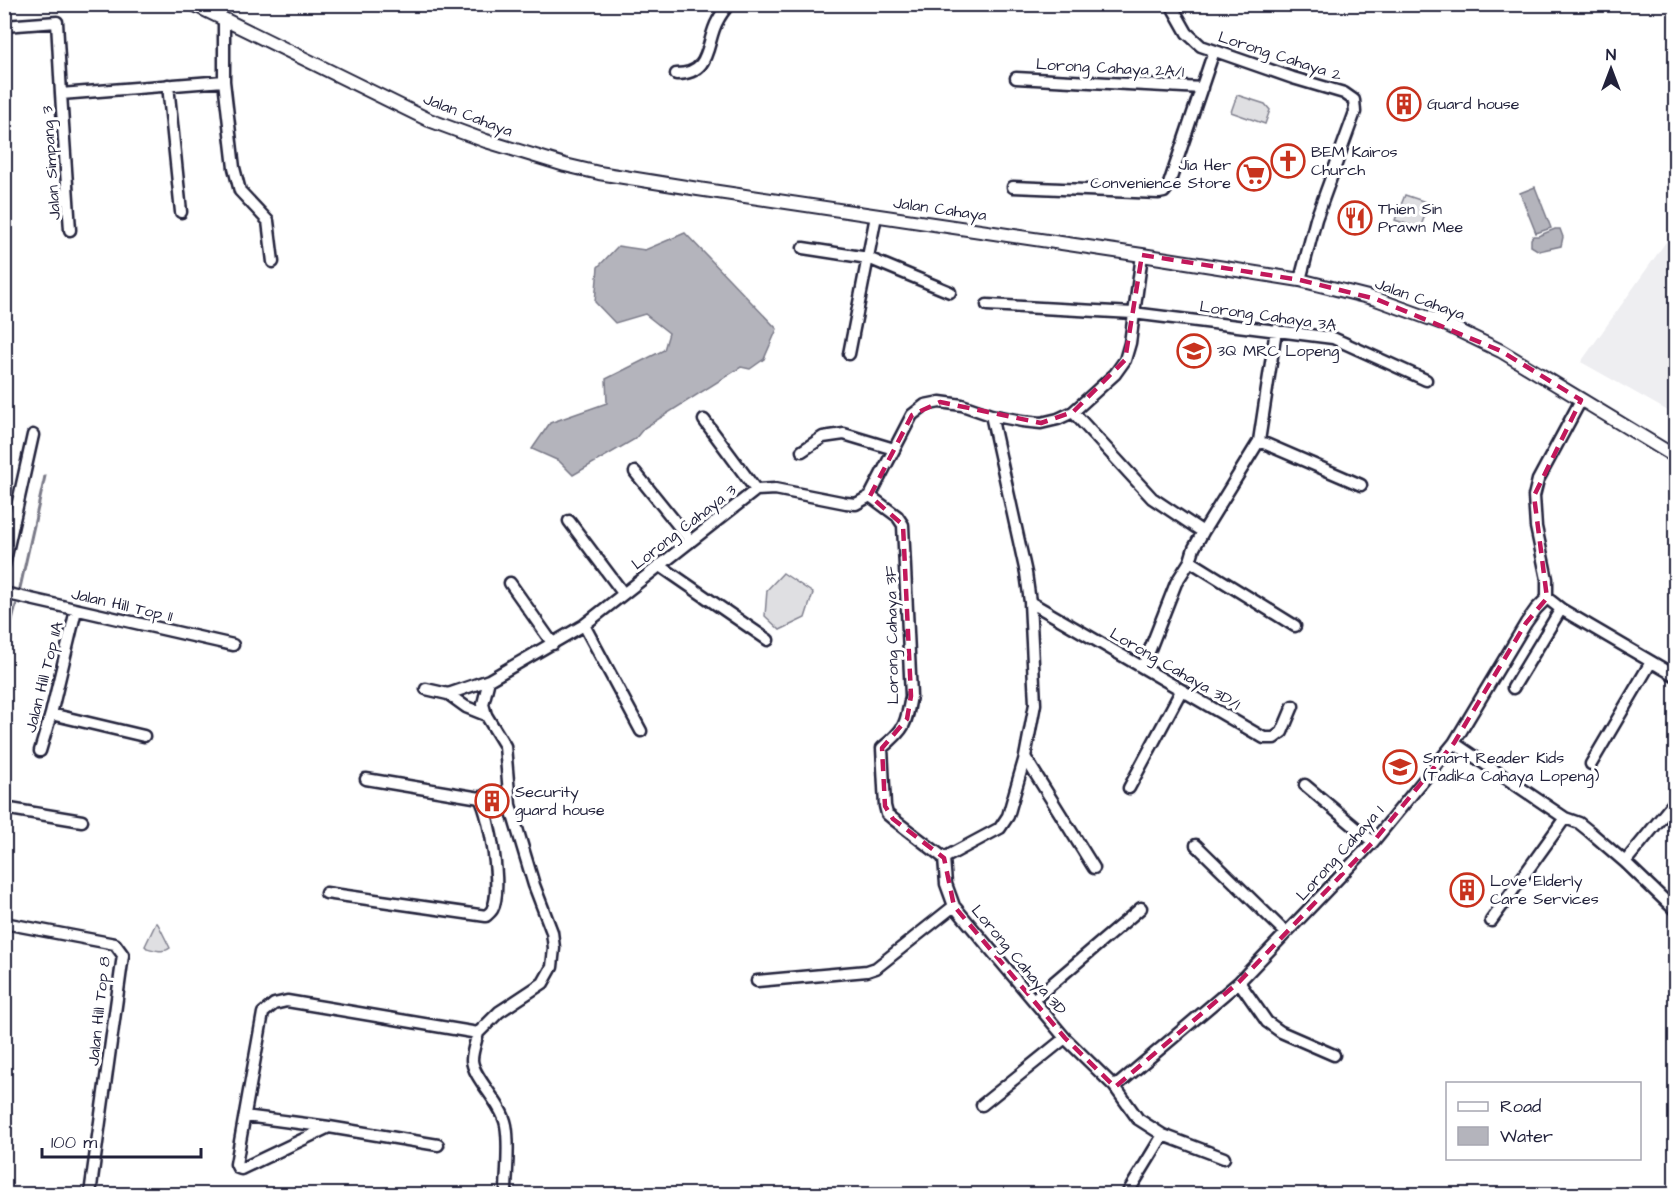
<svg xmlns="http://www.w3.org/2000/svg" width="1680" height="1199" viewBox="0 0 1680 1199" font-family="'Architects Daughter',sans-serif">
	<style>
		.built { fill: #eeeef1 }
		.green { fill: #dfdfe2; stroke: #80808e; stroke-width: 1.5 }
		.water { fill: #b4b4bc; stroke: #7a7a88; stroke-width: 1.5 }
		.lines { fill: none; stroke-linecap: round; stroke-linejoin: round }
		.stream { stroke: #7a7a88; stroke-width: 3 }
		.minor-casing { stroke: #22223b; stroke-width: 15 }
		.tertiary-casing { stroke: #22223b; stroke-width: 16 }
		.minor { stroke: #fff; stroke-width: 10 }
		.tertiary { stroke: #fff; stroke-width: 12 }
		.marked { fill: none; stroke: #c2185b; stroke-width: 4.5; stroke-dasharray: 12 8; stroke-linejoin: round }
		.labels { text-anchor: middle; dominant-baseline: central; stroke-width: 6; stroke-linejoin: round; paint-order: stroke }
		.street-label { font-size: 16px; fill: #22223b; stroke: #fff }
		.poi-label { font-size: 16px; fill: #22223b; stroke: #fff; text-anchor: start }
	</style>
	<rect width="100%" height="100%" fill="#fff"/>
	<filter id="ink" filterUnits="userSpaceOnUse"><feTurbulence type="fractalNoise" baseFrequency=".0167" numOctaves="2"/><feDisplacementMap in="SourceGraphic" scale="12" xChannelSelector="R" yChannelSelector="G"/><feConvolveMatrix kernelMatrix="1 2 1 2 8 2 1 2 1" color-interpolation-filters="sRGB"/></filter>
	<g filter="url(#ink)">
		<path class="built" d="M1675,229v186l-94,-53z"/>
		<path class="green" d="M1237,95l28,9 5,6 -5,14 -34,-12z
			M1405,195l24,8 -9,26 -25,-9z
			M783,573l30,20 -8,25 -25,12 -15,-14 2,-26z
			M156,923l2,1 12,24c-6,5 -16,2 -23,0l-2,-2z"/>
		<path class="water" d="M1535,187l16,41 -15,5 -16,-40z
			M1555,229h5l3,8 -2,9 -22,5 -8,-5v-7l2,-3h5z
			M685,233l92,96 -13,30 -14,10 -9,-2 -97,61 -9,11 -62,36 -14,-14 -27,-12 18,-26 57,-20 -1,-24 58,-29 5,-17 -24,-19 -30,9 -20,-21 3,-35 20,-21 27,4z"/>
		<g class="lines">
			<path class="stream" d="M20,588l25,-112
				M4,653l12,-48"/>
			<g class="minor-casing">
				<path id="minor" d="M1174,4v6l13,23 14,13 92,32 51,15 10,7 1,12 -39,107 -16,61
					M224,19v62l10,87 6,23 28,30 5,41
					M4,26l53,-4 4,72 163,-13
					M676,74c37,0 29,-32 42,-54 3,-6 7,-11 11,-16
					M1016,78l186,10
					M168,85l13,127
					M61,94l9,136
					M1013,187l146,6 5,-1 4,-5 46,-136
					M803,248l65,10 82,34
					M987,305l146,8 200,25 93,42
					M849,354l27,-138
					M1073,412l79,86 51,34 -9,16 -4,13 -14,22 -33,84
					M991,415l35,158 4,29 5,102 -10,53 -17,59 -8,12 -56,30 2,26 8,22 111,132 50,49 23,32 25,16 61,23
					M704,420l52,70
					M1259,441l102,44
					M802,451l21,-14 21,-3 50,15
					M635,472l55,68
					M870,496l27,20 6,9 8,171c-5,29 -6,33 -29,52l3,58 2,8 6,5 51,39
					M569,521l54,72
					M1203,532l56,-91 17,-111
					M1190,561l105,65
					M4,565l29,-130
					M659,565l109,75
					M510,583l43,61
					M4,593l229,52
					M1547,598l14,11 113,66
					M1030,602l234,136h10l8,-6 11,-26
					M584,625l57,106
					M1513,688l48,-79
					M426,689l22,5 41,-14 95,-55 172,-135 19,-1 71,14 10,1 14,-8 42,-81 13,-10 15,-3 22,3 29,10 31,6 19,2 17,-4 15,-7 42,-38 10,-14 5,-17 12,-88
					M448,694l18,13 20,8
					M51,714l93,22
					M1454,743l111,75 14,5 10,8 36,31 51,49
					M40,751l11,-37 25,-104
					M1025,757l69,111
					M1591,764l60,-102
					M1305,785l68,57
					M1129,788l52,-97
					M480,798l7,-4 22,-2
					M4,808l78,13
					M485,808l25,-3
					M1196,845l90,88
					M1625,862l51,-62
					M326,893l160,23c1,-1 6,-5 6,-6 11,-19 -2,-94 -12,-112l-114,-19
					M1491,921l74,-103
					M4,923l111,21 8,11 -33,239
					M757,981l110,-10 9,-3 78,-62
					M1239,982l28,40 14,10 53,23
					M1033,1000l108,-92
					M478,1033c-2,8 -6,19 -6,27 1,18 30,43 34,65 4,21 0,48 0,69
					M1115,1087l124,-105 134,-140 81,-99 72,-120 10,-14 11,-11v-19l-11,-52 -2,-31 4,-16 43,-80
					M982,1105l83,-67
					M245,1116l84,11
					M438,1145l-109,-18 -88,42 -3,-1 -2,-4 27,-151 11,-9 13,-3 191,32 21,-21 44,-29 9,-16 2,-19 -2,-16 -18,-47 -24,-80 -5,-59 -19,-31 -3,-11 6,-24
					M1127,1194l36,-59"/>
			</g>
			<g class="tertiary-casing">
				<path id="tertiary" d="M193,4l236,116 57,21 79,24 34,8 99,16 444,66 158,25 76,19 69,25 56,27 175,106"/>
			</g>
			<use href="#minor" class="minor"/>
			<use href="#tertiary" class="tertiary"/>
		</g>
	</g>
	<path class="marked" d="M1142,255l158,25 76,19 125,52 80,49 -47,96 13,102 -21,25 -72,120 -81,99 -134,140 -124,105 -50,-49 -111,-132 -10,-48 -51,-39 -8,-13 -3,-58 25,-29 4,-23 -8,-171 -33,-29 42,-81 28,-13 101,21 32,-11 52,-52z"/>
	<defs>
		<g id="building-ring" transform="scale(1.725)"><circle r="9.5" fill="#fff" stroke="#c8321e" stroke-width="1.5"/><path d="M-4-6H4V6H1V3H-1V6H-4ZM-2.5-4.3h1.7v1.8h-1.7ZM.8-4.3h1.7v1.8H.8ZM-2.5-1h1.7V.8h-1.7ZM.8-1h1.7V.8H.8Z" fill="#c8321e"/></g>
		<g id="church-ring" transform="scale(1.725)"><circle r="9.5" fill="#fff" stroke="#c8321e" stroke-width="1.5"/><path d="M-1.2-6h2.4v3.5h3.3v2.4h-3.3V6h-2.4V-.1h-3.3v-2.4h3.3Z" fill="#c8321e"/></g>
		<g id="supermarket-ring" transform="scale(1.725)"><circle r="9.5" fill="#fff" stroke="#c8321e" stroke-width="1.5"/><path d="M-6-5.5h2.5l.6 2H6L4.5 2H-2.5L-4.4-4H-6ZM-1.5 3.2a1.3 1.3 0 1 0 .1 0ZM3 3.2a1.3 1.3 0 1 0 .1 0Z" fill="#c8321e"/></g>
		<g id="restaurant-ring" transform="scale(1.725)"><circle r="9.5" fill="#fff" stroke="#c8321e" stroke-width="1.5"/><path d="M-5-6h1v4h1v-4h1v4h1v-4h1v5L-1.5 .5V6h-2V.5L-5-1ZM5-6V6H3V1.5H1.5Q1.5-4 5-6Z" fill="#c8321e"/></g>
		<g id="school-ring" transform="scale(1.725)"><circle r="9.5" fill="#fff" stroke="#c8321e" stroke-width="1.5"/><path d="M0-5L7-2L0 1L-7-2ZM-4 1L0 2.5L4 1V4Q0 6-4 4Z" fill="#c8321e"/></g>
	</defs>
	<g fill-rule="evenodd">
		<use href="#building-ring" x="1404" y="104"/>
		<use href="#church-ring" x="1288" y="161"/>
		<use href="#supermarket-ring" x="1254" y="174"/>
		<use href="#restaurant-ring" x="1355" y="218"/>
		<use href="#school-ring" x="1194" y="351"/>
		<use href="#school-ring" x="1400" y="767"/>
		<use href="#building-ring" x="492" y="801"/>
		<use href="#building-ring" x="1467" y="890"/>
	</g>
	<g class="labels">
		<g class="street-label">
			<text transform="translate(1280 56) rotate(18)">Lorong Cahaya 2</text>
			<text transform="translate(1110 68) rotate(3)">Lorong Cahaya 2A/1</text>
			<text transform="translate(468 115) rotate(21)">Jalan Cahaya</text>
			<text transform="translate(51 163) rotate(-94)">Jalan Simpang 3</text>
			<text transform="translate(940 209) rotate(8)">Jalan Cahaya</text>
			<text transform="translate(1420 299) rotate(20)">Jalan Cahaya</text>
			<text transform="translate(1268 316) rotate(8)">Lorong Cahaya 3A</text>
			<text transform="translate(684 527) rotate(-38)">Lorong Cahaya 3</text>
			<text transform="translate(122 605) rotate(13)">Jalan Hill Top 11</text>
			<text transform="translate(892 635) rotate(-91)">Lorong Cahaya 3F</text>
			<text transform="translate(1175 669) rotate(30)">Lorong Cahaya 3D/1</text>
			<text transform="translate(44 677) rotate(-76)">Jalan Hill Top 11A</text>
			<text transform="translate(1340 853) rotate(-48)">Lorong Cahaya 1</text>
			<text transform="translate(1019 960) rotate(50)">Lorong Cahaya 3D</text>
			<text transform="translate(99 1011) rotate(-84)">Jalan Hill Top 8</text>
		</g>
		<g class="poi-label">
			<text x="1427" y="104">Guard house</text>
			<text x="1311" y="152">BEM Kairos<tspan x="1311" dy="18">Church</tspan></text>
			<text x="1231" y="165" text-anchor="end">Jia Her<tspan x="1231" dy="18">Convenience Store</tspan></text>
			<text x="1378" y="209">Thien Sin<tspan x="1378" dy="18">Prawn Mee</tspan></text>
			<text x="1217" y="351">3Q MRC Lopeng</text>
			<text x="1423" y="758">Smart Reader Kids<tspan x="1423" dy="18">(Tadika Cahaya Lopeng)</tspan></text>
			<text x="515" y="792">Security<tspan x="515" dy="18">guard house</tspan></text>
			<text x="1490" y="881">Love Elderly<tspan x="1490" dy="18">Care Services</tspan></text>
		</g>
	</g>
	<rect width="1680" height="1199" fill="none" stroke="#fff" stroke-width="24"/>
	<rect x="12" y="12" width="1656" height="1175" fill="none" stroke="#22223b" stroke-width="2" filter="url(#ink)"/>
	<rect x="1446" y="1082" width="195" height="78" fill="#ffffff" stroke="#a7a7b1" stroke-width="1.5"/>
	<rect x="1458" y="1102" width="30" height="9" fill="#ffffff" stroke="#a7a7b1" stroke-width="1.5"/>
	<text x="1500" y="1112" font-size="18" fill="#22223b">Road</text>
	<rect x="1458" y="1127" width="30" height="18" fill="#b4b4bc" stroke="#a7a7b1" stroke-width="1.5"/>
	<text x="1500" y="1142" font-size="18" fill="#22223b">Water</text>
	<g transform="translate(1611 69)" stroke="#ffffff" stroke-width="4.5" paint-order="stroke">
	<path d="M0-4.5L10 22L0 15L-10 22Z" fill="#22223b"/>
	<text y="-9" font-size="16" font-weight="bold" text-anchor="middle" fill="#22223b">N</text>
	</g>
	<path d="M42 1148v9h159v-9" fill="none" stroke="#22223b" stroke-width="3"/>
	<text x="51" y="1148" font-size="18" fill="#22223b" stroke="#ffffff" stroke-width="4.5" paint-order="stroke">100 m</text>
</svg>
